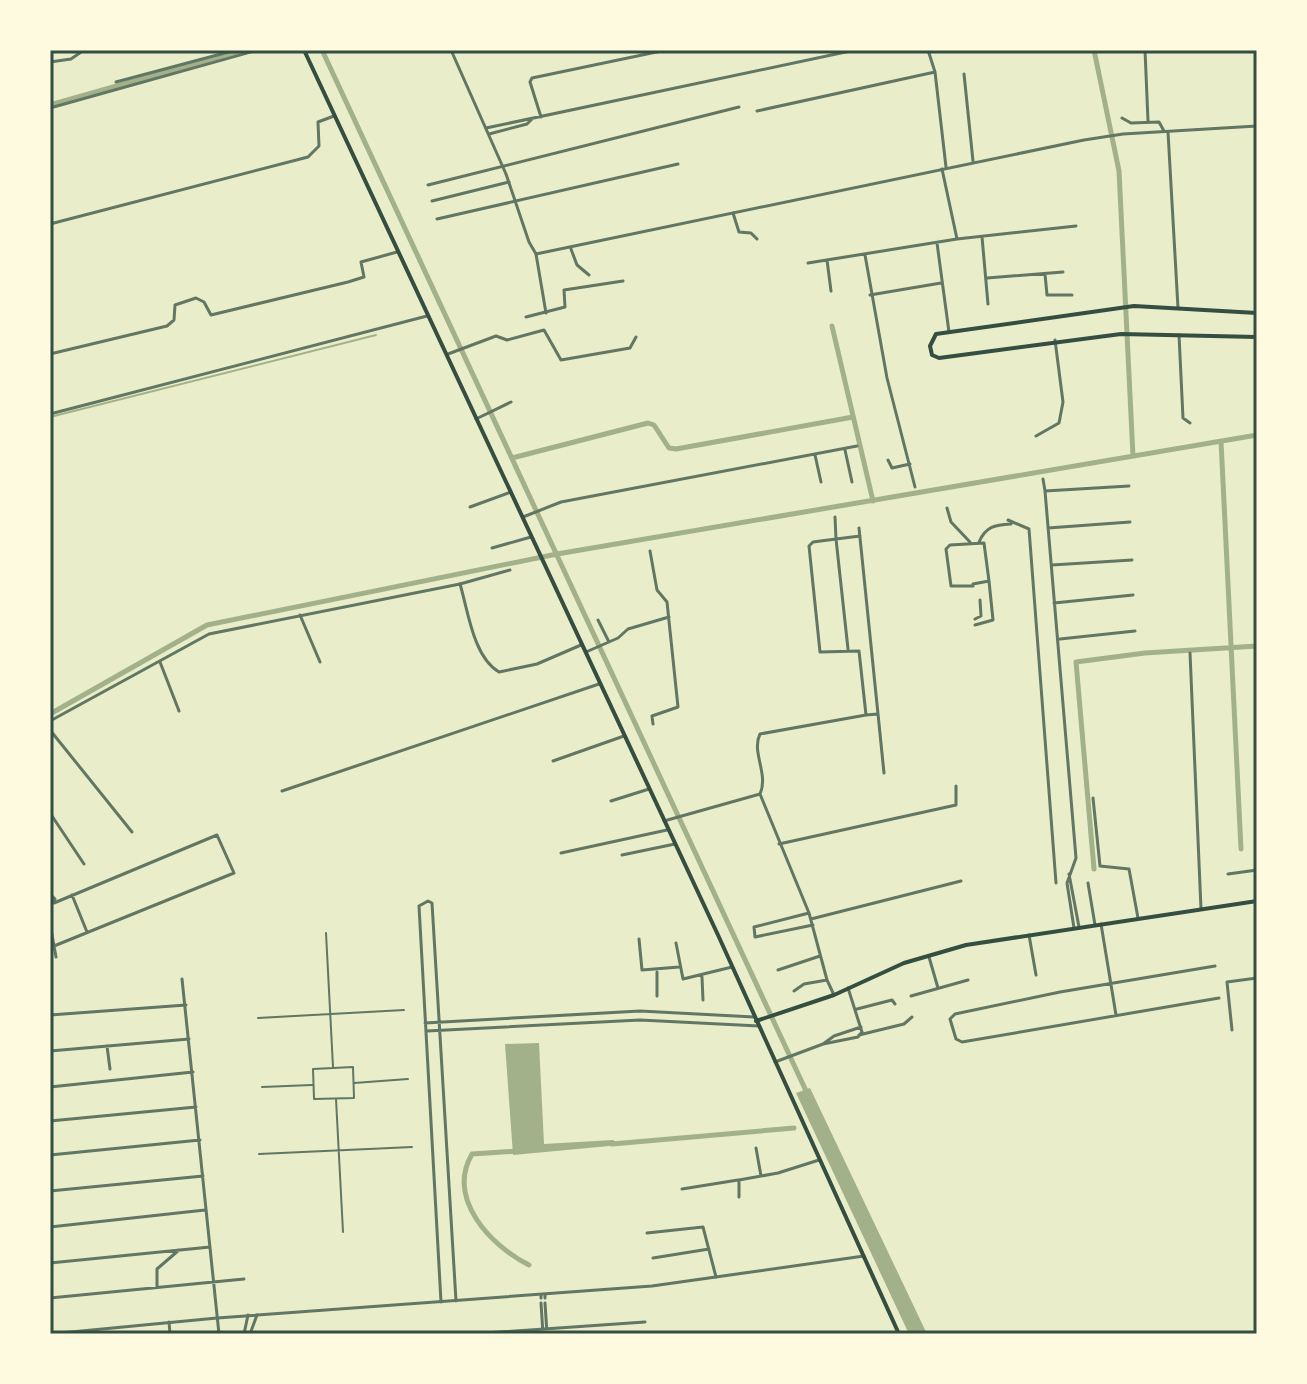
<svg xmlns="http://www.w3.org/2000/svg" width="1307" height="1384" viewBox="0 0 1307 1384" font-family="'Exo 2',sans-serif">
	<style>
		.water { fill: #a3b18a }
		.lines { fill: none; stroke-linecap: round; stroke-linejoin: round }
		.stream { stroke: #a3b18a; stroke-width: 2 }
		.canal { stroke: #a3b18a; stroke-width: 5 }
		.pedestrian { stroke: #617663; stroke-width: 2 }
		.minor { stroke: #617663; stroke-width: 3 }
		.tertiary { stroke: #617663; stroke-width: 3 }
		.secondary { stroke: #344e41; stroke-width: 4 }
		.primary { stroke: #344e41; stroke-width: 4 }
		.neatline { fill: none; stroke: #344e41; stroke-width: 3 }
	</style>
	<rect width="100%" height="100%" fill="#e9edc9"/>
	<path class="water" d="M539,1043l5,101 69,-4 7,5 -107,10 -8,-111z
		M810,1088l117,246h-18l-113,-241z"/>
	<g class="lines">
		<path class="stream" d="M50,417l326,-82"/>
		<path class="canal" d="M322,50l485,1043
			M1094,50l25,121 14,285
			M50,105l193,-55
			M832,326l41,175
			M1221,441l20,408
			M512,458l136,-35 6,2 15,23 7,1 177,-32
			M50,714l157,-89 350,-71 700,-119
			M1094,869l-18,-207 69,-9 112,-7
			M612,1144l182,-16
			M518,1151l-46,3c-26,45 19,92 57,111"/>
		<path class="pedestrian" d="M326,933l7,134
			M258,1018l146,-8
			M353,1067l1,31 -40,1 -1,-30z
			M354,1083l54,-4
			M262,1087l50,-2
			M336,1099l7,133
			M259,1154l153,-7"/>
		<path class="minor" d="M928,50l7,22 11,95
			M1145,50l3,71
			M50,62l21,-3 13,-9
			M964,74l9,87
			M116,82l120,-32
			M50,108l208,-58
			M757,111l178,-39
			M541,117l-11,-35 2,-4 134,-28
			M1122,118l9,5 28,-1 5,9
			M486,128l369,-78
			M1168,132l10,176
			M489,134l38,-10 5,-5
			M942,169l15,70
			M428,185l311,-78
			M432,201l77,-19
			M733,213l6,19 12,1 6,6
			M437,219l241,-55
			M50,224l258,-67 11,-11 -1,-24 16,-6
			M982,237l6,67
			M937,243l12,89
			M571,249l6,16 12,10
			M536,254l10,59
			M865,255l22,123 28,109
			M827,260l4,31
			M808,263l149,-24 119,-13
			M1045,274l2,21h25
			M987,278l76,-6
			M870,295l71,-12
			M526,317l39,-10 -1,-17 59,-9
			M1179,335l4,83 7,5
			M50,354l117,-28 7,-6 1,-15 21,-7 8,4 7,13 137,-33 16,-5 -3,-15 36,-10
			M448,354l48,-18 11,4 37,-10 17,30 69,-12 6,-11
			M50,414l377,-98
			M476,419l35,-17
			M1036,436l23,-13 4,-21 -8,-62
			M845,450l7,32
			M815,455l6,27
			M888,460l4,8 18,-4
			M1043,479l2,12
			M470,507l41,-15
			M947,508l4,14 19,20
			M523,517l38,-15 296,-56
			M1008,520l21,9 27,354
			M859,528l19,186 -12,1
			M1048,528l82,-6
			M979,542c7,-16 16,-17 32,-18
			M492,548l39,-11
			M650,551l7,39 10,12 11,105 -26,9 1,8
			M1052,565l80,-5
			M460,584l50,-14
			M973,584l16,-3 -5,-38 -34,2 -4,4 5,37h22
			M1054,603l79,-8
			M300,615l20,47
			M975,619l6,-3 -1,-16
			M598,620l11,22
			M975,625l18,-5 -4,-39
			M1060,639l75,-8
			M848,649l-12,-110 24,-3
			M586,652l32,-14 10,-9 41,-12
			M1190,653l11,256
			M160,662l19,49
			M878,714l6,59
			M50,730l82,102
			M553,761l71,-25
			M282,791l317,-107
			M1093,798l7,68 29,3 9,49
			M611,801l38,-12
			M50,813l34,51
			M664,821l96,-27
			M779,844l177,-39v-19
			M561,853l106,-23
			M622,855l53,-11
			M1069,874l10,53
			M1228,874l29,-4
			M1088,883l7,42
			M50,894l5,5 -5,6
			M72,895l15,37
			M54,903l163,-68 17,38 -180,73
			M809,913l-55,14 1,10 58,-12
			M811,919l150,-38
			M50,924l6,33
			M1101,924l15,91
			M1074,928l-7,-45 9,-25 -31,-367 84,-5
			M1029,935l7,40
			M639,939l3,31 37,-3
			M676,943l7,36 49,-12
			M929,957l9,31
			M1215,966l-155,26 -105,22 -5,5 6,20 6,3 257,-44
			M778,970l42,-14
			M702,977l1,23
			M182,979l37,355
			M794,991l10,-7 23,-4
			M834,995l-7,-15 -18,-67 -49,-119c9,-20 -9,-42 0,-60l106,-19 -7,-64 -39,1 -11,-106 4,-4 23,-3 -1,-22
			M657,996v-24
			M911,996l57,-16
			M857,1009l35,-9 3,4
			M50,1015l136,-10
			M425,1023l215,-12 114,6
			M1232,1030l-5,-48 30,-4
			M427,1031l213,-11 119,6
			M859,1035l45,-11 8,-7
			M823,1044l11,-8 27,-9
			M107,1046l3,23
			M50,1051l139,-12
			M775,1062l48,-18 35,-7 4,-5 -14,-44
			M50,1087l143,-15
			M50,1121l146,-14
			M756,1148l5,28
			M50,1155l150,-15
			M682,1189l56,-9
			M50,1191l153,-15
			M739,1197v-17l39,-7 41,-13
			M50,1227l155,-17
			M647,1233l56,-6 13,50
			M653,1258l56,-9
			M50,1263l160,-16
			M157,1287v-18l22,-19
			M545,1295v3
			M541,1296v2
			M50,1298l194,-19
			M441,1302l-22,-396 9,-5 4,2 24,398
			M541,1303l2,31
			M545,1303l2,31
			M169,1322l1,12
			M244,1334l4,-19
			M250,1334l7,-19
			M471,1334l174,-12"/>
		<path class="tertiary" d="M451,50l55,124 23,68 7,12 548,-114 39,-6 134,-8
			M50,721l159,-87 251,-50c8,26 13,73 39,88l38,-8 44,-19
			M50,1334l167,-16 435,-32 212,-30"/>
		<path class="secondary" d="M304,50l414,885 181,399
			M756,1021l78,-26 70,-32 62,-18 291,-44"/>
		<path class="primary" d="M1257,313l-123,-7 -198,28 -6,12 2,9 7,3 182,-24 136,3"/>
	</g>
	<rect width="1307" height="1384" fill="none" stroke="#fefae0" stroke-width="104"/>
	<rect x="52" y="52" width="1203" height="1280" class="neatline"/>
</svg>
